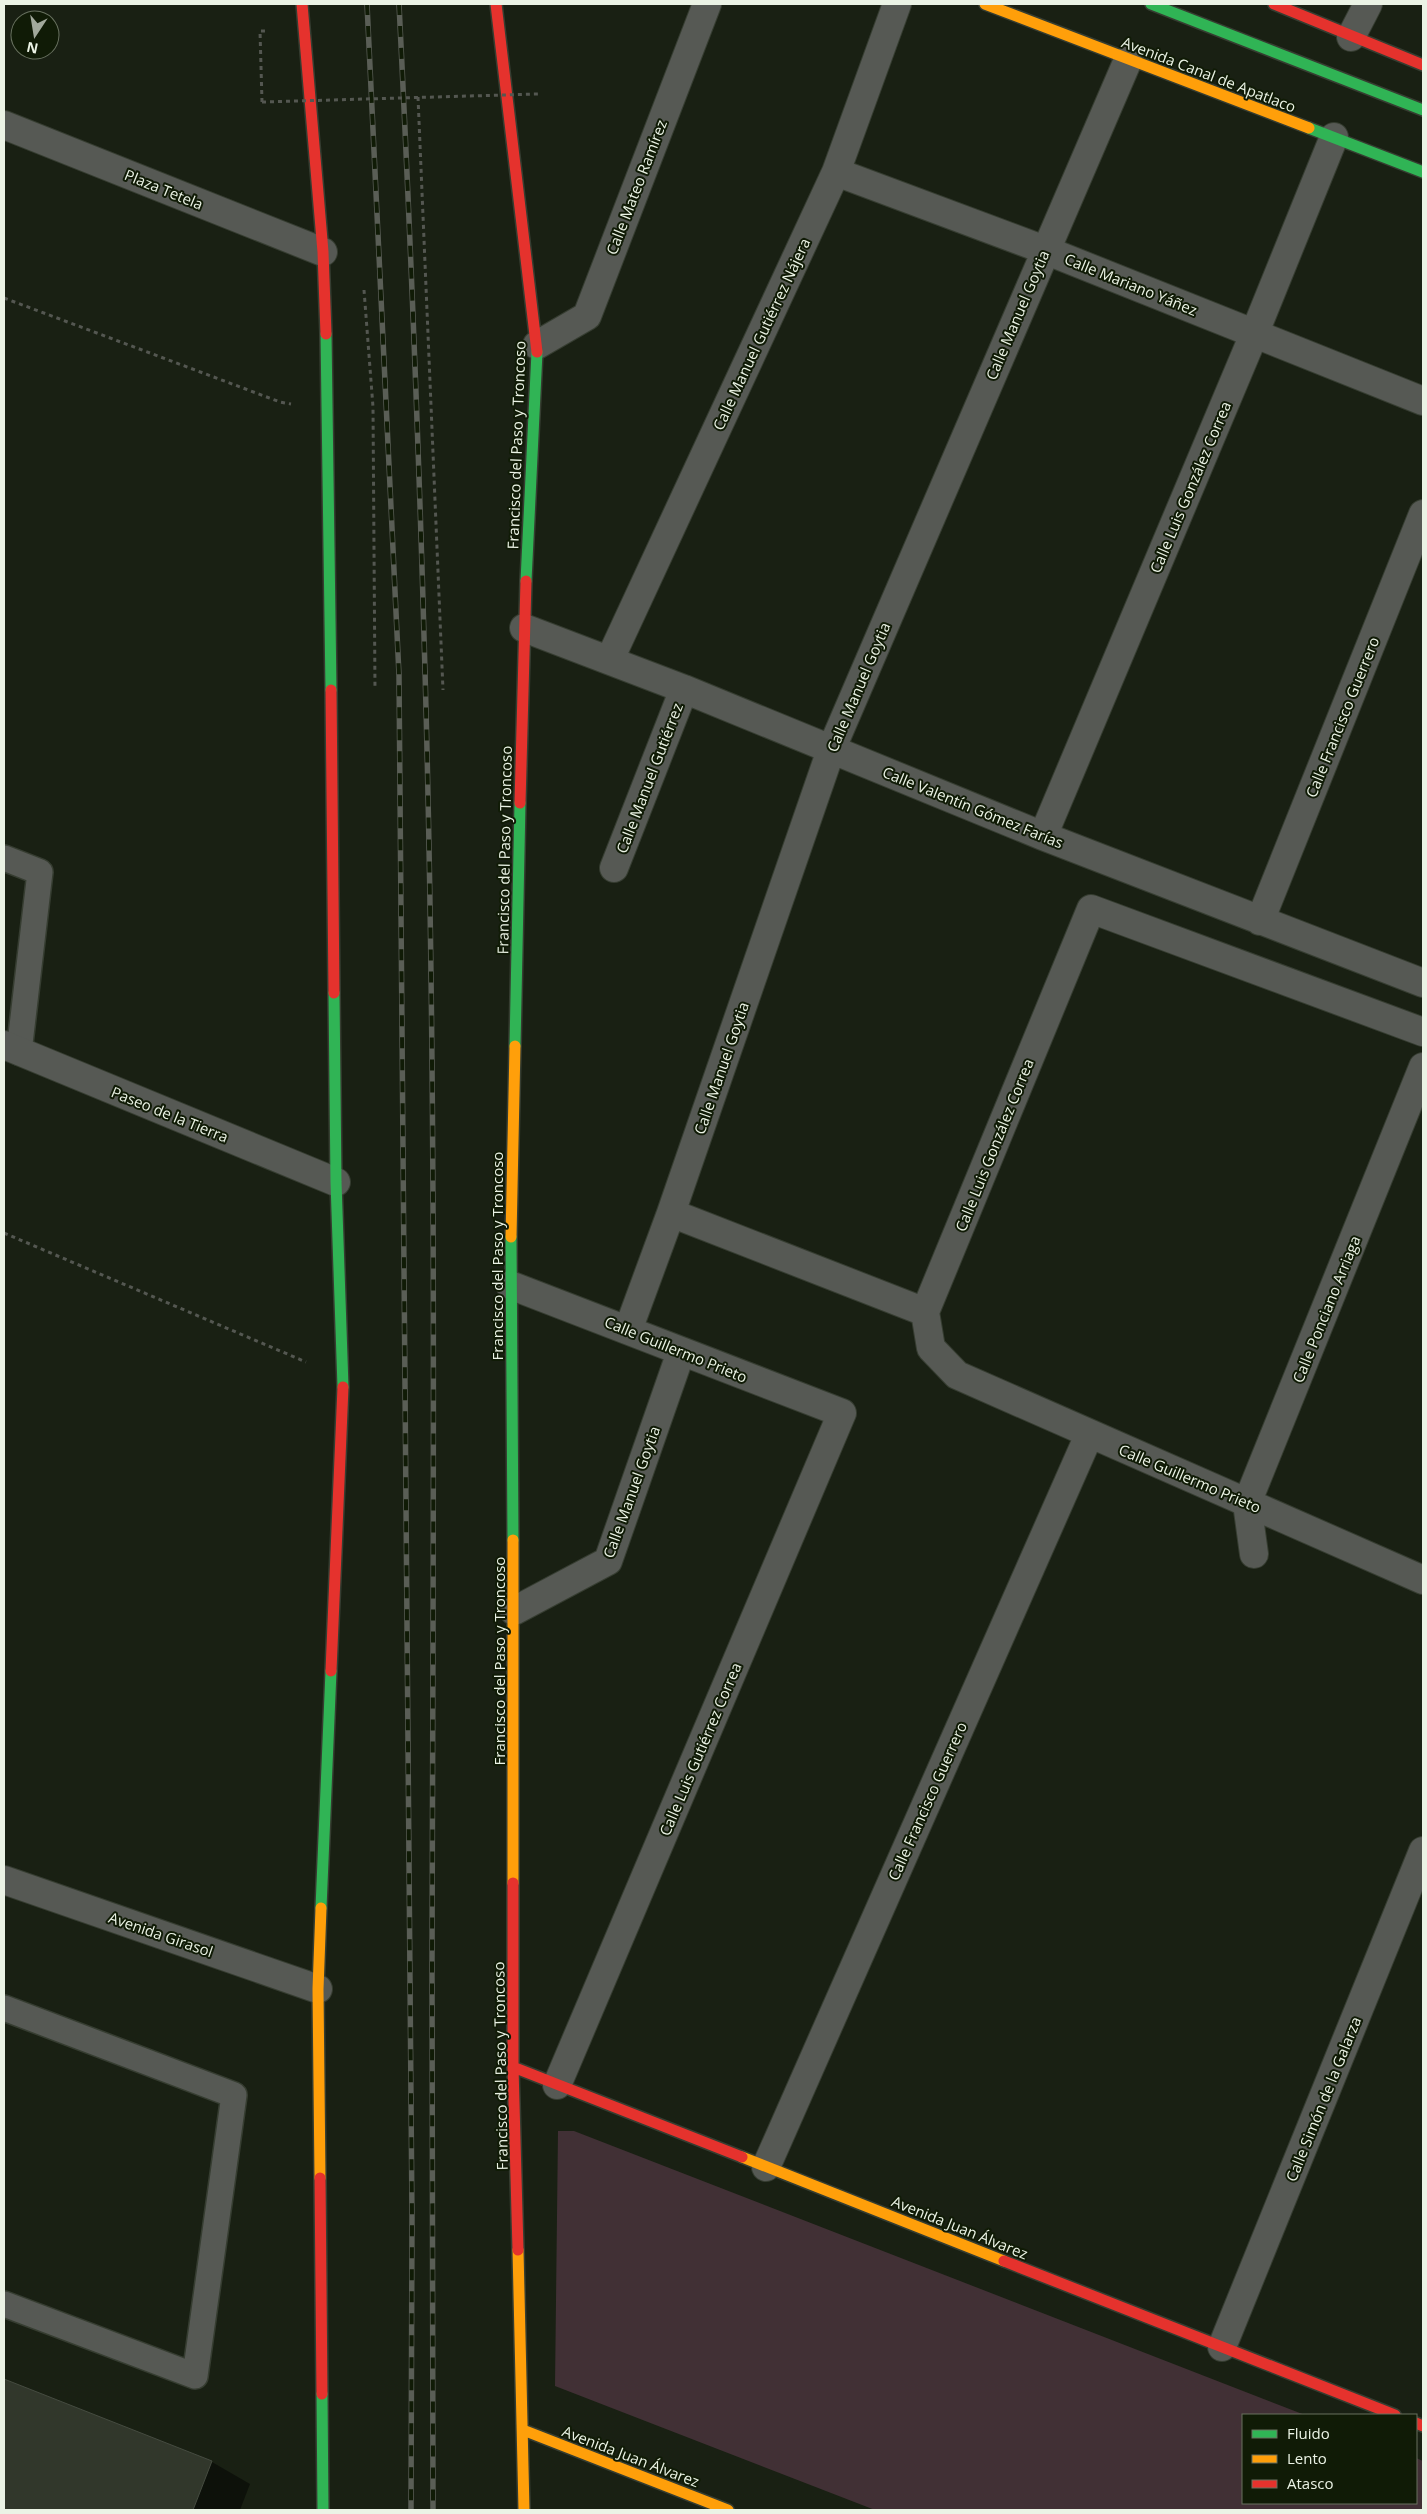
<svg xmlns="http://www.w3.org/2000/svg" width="1427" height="2514" viewBox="0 0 1427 2514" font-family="'Open Sans',sans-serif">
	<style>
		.green { fill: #413035 }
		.shadow { fill: #0007 }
		.building { fill: #31372b; stroke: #454b40 }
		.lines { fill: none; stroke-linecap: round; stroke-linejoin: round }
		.lane-casing { stroke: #363d31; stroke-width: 28 }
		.street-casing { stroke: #363d31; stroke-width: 30 }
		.fast-casing { stroke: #363d31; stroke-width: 14 }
		.slow-casing { stroke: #363d31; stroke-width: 14 }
		.jam-casing { stroke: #363d31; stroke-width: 14 }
		.path { stroke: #545751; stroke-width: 3; stroke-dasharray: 4 4; stroke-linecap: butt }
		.lane { stroke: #565954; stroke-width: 25 }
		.street { stroke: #565954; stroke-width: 28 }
		.fast { stroke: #30b455; stroke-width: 11 }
		.slow { stroke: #ff9f0a; stroke-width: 11 }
		.jam { stroke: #e5322d; stroke-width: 11 }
		.rail-casing { stroke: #5a5e56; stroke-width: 5.5 }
		.rail { stroke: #101b06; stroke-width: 4; stroke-dasharray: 11; stroke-linecap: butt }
		.path-bridge { stroke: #545751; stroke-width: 3; stroke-dasharray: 4 4; stroke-linecap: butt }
		.labels { text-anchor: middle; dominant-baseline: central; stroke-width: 4; stroke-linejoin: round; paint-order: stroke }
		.street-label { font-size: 15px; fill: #ebf3e5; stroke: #101b06 }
	</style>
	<rect width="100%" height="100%" fill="#192013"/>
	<path class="green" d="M558,2131h16l731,284h-62v88h173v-45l7,3v49h-548l-320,-124z"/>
	<path class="shadow" d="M4,2381l208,81 38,22 -10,26h-236z"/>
	<path class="building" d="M4,2379l208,82 -19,49h-189z"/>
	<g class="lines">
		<g class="lane-casing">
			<path id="lane" d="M4,858l36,14 -21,180
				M4,2008l230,87 -39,281 -191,-72"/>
		</g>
		<g class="street-casing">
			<path id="street" d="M1351,37l17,-33
				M4,125l319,127
				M836,172l209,78 378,151
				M537,345l50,-29 120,-312
				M524,628l160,61 359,147 380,147
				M610,659l226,-487 61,-168
				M1043,836l212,-504 79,-195
				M614,868l70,-179
				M1260,921l163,-407
				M1423,1032l-332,-123 -166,403 6,36 26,27 466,205
				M4,1045l332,137
				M671,1213l254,99
				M510,1285l332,128 -285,672
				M628,1330l43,-117 160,-463 297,-690
				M1254,1554l-7,-51 176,-436
				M514,1611l94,-50 73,-209
				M4,1880l314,109
				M766,2167l323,-732
				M1222,2347l201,-496"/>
		</g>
		<g class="fast-casing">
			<path id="fast" d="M1151,4l272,106
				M1309,128l114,44
				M326,334l5,356
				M526,581l11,-229
				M334,993l2,189 7,205
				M515,1046l5,-243
				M511,1237l2,303
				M321,1908l10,-237
				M322,2394l1,116"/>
		</g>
		<g class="slow-casing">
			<path id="slow" d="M985,4l324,124
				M511,1237l4,-191
				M513,1540v343
				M742,2157l262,104
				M320,2178l-2,-189 3,-81
				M518,2250l6,260
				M523,2430l205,80"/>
		</g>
		<g class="jam-casing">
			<path id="jam" d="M302,4l21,248 3,82
				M496,4l41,348
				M1274,4l149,61
				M331,690l3,303
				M520,803l6,-222
				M331,1671l12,-284
				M513,1883v184l5,183
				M513,2067l229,90
				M320,2178l2,216
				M1004,2261l391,154
				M1416,2423l7,3"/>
		</g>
		<path class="path" d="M418,97l25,593
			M262,102l-2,-71h8
			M364,290l9,117 2,282
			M4,298l276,104 11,2
			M4,1233l302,129"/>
		<use href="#lane" class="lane"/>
		<use href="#street" class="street"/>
		<use href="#fast" class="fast"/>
		<use href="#slow" class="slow"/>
		<use href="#jam" class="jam"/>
		<g class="rail-casing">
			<path id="rail" d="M367,4l32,671 13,1542 -1,293
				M399,4c11,222 20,444 26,667 12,432 8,865 7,1298 0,180 1,361 1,541"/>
		</g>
		<use href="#rail" class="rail"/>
		<path class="path-bridge" d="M262,102l276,-8"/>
	</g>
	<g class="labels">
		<g class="street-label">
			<text transform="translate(1209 74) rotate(21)">Avenida Canal de Apatlaco</text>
			<text transform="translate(636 187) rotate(-69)">Calle Mateo Ramírez</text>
			<text transform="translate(164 189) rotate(22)">Plaza Tetela</text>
			<text transform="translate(1131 284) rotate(22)">Calle Mariano Yáñez</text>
			<text transform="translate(1017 315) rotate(-67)">Calle Manuel Goytia</text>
			<text transform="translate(761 334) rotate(-65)">Calle Manuel Gutiérrez Nájera</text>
			<text transform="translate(516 445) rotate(-88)">Francisco del Paso y Troncoso</text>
			<text transform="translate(1190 487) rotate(-67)">Calle Luis González Correa</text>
			<text transform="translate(858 687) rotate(-67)">Calle Manuel Goytia</text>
			<text transform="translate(1342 717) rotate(-68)">Calle Francisco Guerrero</text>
			<text transform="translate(649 778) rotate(-69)">Calle Manuel Gutiérrez</text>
			<text transform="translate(973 807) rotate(22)">Calle Valentín Gómez Farías</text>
			<text transform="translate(504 850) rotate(-89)">Francisco del Paso y Troncoso</text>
			<text transform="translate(721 1068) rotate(-71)">Calle Manuel Goytia</text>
			<text transform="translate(170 1114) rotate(22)">Paseo de la Tierra</text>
			<text transform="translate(994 1145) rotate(-68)">Calle Luis González Correa</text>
			<text transform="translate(497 1256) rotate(-90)">Francisco del Paso y Troncoso</text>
			<text transform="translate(1326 1309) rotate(-68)">Calle Ponciano Arriaga</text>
			<text transform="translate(676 1349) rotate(22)">Calle Guillermo Prieto</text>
			<text transform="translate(1190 1478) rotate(23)">Calle Guillermo Prieto</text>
			<text transform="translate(631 1492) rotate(-70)">Calle Manuel Goytia</text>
			<text transform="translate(499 1661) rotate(-90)">Francisco del Paso y Troncoso</text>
			<text transform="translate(700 1749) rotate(-67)">Calle Luis Gutiérrez Correa</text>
			<text transform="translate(927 1801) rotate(-66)">Calle Francisco Guerrero</text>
			<text transform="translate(161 1934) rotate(19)">Avenida Girasol</text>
			<text transform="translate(500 2066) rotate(-91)">Francisco del Paso y Troncoso</text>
			<text transform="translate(1323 2099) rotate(-68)">Calle Simón de la Galarza</text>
			<text transform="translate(960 2227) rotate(22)">Avenida Juan Álvarez</text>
			<text transform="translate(631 2456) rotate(21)">Avenida Juan Álvarez</text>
		</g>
	</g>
	<rect width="1427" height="2514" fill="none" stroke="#ebf3e5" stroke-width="10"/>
	<rect x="1242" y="2414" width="175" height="90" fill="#101b06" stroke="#68715f"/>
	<rect x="1252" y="2430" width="25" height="8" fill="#30b455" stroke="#68715f"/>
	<text x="1287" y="2439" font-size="15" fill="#ebf3e5">Fluido</text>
	<rect x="1252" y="2455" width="25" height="8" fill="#ff9f0a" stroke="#68715f"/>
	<text x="1287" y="2464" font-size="15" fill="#ebf3e5">Lento</text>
	<rect x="1252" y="2480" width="25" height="8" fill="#e5322d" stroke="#68715f"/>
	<text x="1287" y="2489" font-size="15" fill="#ebf3e5">Atasco</text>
	<g transform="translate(35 35) rotate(192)"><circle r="24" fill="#101b06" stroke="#68715f"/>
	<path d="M0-4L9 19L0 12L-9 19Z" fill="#a2a99c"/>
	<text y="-8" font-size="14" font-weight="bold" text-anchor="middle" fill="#ebf3e5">N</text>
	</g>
</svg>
